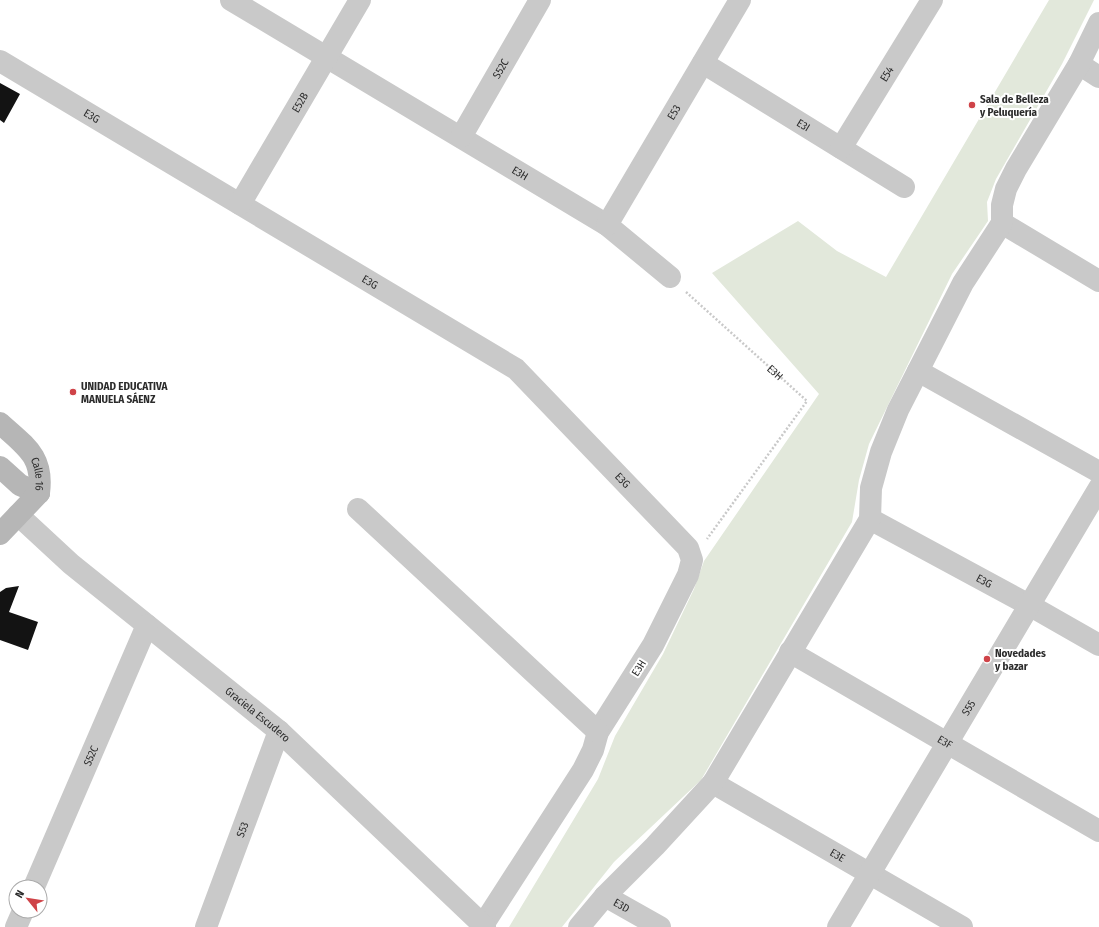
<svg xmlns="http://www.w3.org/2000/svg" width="1099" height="927" viewBox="0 0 1099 927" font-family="'Fira Sans Condensed',sans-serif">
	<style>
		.green { fill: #e2e8db }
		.building { fill: #131313 }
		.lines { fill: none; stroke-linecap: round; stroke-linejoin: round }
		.path { stroke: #c9c9c9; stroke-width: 2.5; stroke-dasharray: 2 2; stroke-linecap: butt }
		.minor { stroke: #c9c9c9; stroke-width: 22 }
		.secondary { stroke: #b6b6b6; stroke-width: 22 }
		.poi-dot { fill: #cf4348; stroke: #fff; stroke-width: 1.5 }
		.labels { text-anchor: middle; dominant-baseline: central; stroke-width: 4; stroke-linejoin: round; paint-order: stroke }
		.street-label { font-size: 11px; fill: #2c2c2c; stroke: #fff }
		.poi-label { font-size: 11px; font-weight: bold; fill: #2c2c2c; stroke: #fff; text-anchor: start }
	</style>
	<rect width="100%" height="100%" fill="#fff"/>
	<path class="green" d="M1049,0h45l-32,64 -66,115 -9,23 1,19 -36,53 -83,170 -10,36 -7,42 -151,258 -87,82 -52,65h-53l89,-148 17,-43 48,-82 31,-65 10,-28 115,-167 -107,-121 86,-52 39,30 49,26z"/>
	<path class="building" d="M0,83l20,11 -16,29 -4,-3z
		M19,586l-10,26 29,10 -10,28 -28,-10v-48l6,-4z"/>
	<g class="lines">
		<path class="path" id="s1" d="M686,292l121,109 -100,138"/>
		<g class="minor">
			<path id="s2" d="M231,0l376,225 63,52"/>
			<path id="s3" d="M0,61l516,308 172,179 4,12 -4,15 -35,70 -55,87 -5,18 -10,20 -100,155"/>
			<path id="s4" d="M703,63l201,124"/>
			<path d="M1079,64l20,13"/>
			<path id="s5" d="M461,137l79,-137"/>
			<path id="s6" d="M841,148l91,-148"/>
			<path id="s7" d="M240,204l120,-204"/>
			<path d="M1002,223l97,58"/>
			<path id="s8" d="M607,225l133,-225"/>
			<path d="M918,371l181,101"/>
			<path d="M358,509l240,223"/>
			<path id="s9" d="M18,515l53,49 208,167 206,196"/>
			<path id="s10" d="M870,519l159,86 70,40"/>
			<path id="s11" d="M790,652l309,179"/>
			<path id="s12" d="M713,783l249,144"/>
			<path id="s13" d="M34,887l113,-262"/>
			<path id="s14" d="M605,896l55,31"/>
			<path d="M16,927l7,-16"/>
			<path id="s15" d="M206,927l73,-196"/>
			<path d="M579,927l26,-31 50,-50 58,-63 157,-264 1,-31 10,-36 17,-42 65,-127 39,-60v-18l4,-16 10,-20 63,-105 20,-41"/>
			<path id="s16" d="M838,927l261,-439"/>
		</g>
		<g class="secondary">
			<path id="s17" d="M0,423c25,23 44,33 39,70"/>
			<path d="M0,467l20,18 19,8"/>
			<path d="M0,534l39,-41"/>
		</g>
	</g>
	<g class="poi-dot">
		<circle cx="972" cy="105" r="4"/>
		<circle cx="73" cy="392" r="4"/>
		<circle cx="987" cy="659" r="4"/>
	</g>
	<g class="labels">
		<g class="street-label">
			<text stroke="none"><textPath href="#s5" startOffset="79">S52C</textPath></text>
			<text stroke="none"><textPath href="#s6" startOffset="87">E54</textPath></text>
			<text stroke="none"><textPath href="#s7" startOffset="118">E52B</textPath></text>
			<text stroke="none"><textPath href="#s8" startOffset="131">E53</textPath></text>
			<text stroke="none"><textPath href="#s3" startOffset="107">E3G</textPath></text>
			<text stroke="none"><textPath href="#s4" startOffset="118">E3I</textPath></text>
			<text stroke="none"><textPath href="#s2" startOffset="337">E3H</textPath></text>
			<text stroke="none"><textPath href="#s3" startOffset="431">E3G</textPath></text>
			<text stroke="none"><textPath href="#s1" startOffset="120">E3H</textPath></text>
			<text stroke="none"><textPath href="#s17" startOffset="66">Calle 16</textPath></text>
			<text stroke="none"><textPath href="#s3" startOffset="755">E3G</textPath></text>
			<text stroke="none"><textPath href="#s10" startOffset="130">E3G</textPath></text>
			<text transform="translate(639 668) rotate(-58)">E3H</text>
			<text stroke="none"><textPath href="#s16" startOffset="255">S55</textPath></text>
			<text stroke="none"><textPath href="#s9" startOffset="312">Graciela Escudero</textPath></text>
			<text stroke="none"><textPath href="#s11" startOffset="179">E3F</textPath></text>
			<text stroke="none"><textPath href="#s13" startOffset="143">S52C</textPath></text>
			<text stroke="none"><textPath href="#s15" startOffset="104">S53</textPath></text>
			<text stroke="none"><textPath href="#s12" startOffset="144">E3E</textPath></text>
			<text stroke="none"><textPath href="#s14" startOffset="19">E3D</textPath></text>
		</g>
		<g class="poi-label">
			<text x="980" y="99">Sala de Belleza<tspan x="980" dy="13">y Peluquería</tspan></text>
			<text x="81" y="386">UNIDAD EDUCATIVA<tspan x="81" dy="13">MANUELA SÁENZ</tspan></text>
			<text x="995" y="653">Novedades<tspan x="995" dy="13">y bazar</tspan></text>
		</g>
	</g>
	<g transform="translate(28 899) rotate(300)"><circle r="19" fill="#ffffff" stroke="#ababab"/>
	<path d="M0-3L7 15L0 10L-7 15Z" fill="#cf4348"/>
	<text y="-6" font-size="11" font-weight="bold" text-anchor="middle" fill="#2c2c2c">N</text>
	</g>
</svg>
